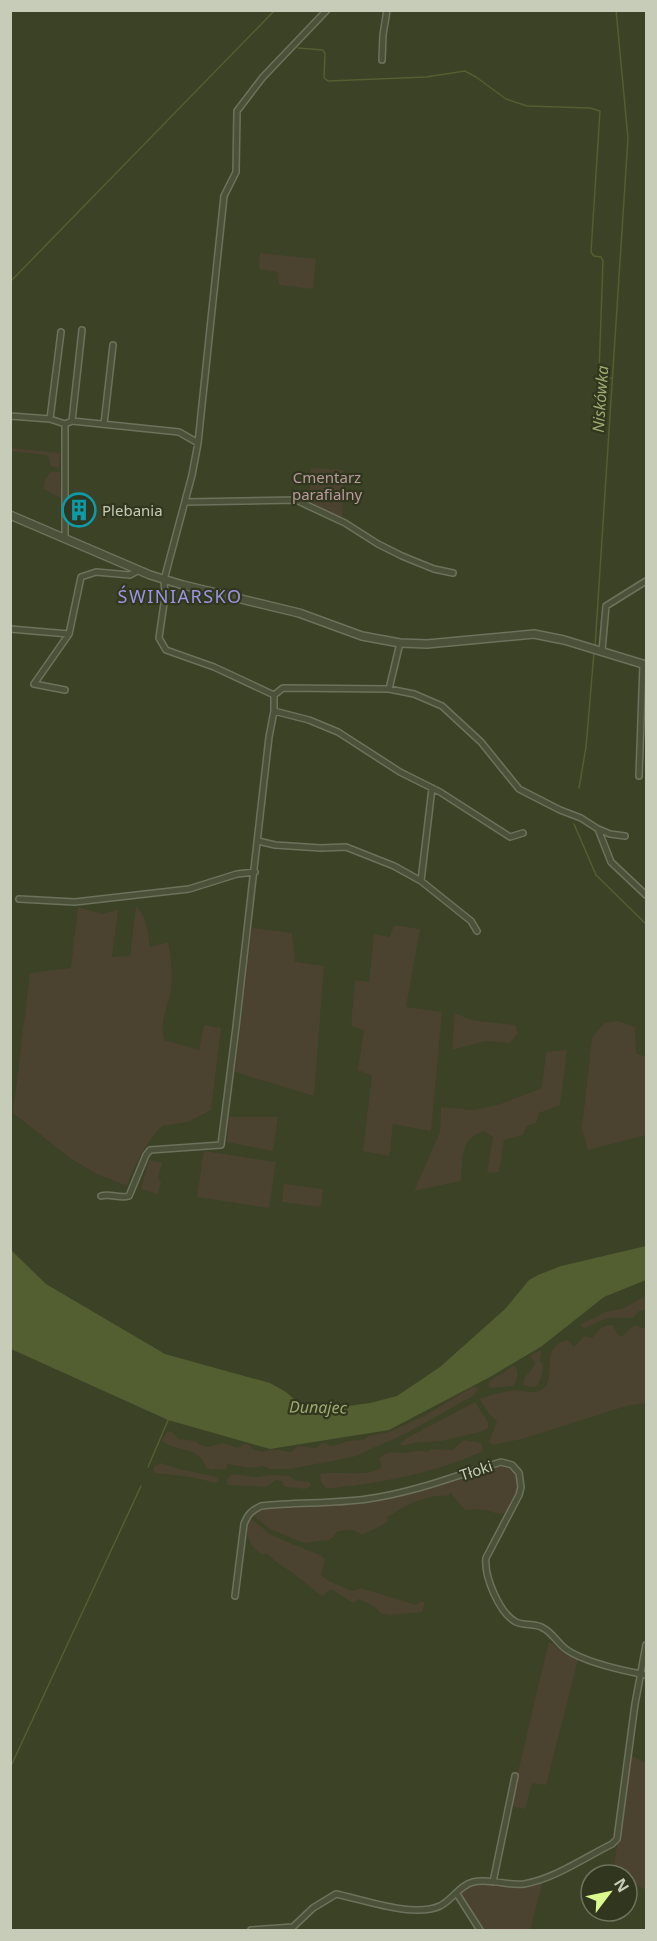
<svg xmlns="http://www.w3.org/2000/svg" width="657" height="1941" viewBox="0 0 657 1941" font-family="'Noto Sans',sans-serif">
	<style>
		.green { fill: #4c4230 }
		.water { fill: #535e31 }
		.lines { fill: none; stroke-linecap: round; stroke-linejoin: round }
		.stream { stroke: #535e31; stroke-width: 1.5 }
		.minor-casing { stroke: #6c725b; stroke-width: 8 }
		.tertiary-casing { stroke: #6c725b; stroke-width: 10 }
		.minor { stroke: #4c513a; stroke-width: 5 }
		.tertiary { stroke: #4c513a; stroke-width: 7 }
		.labels { text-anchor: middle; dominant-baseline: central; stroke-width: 4.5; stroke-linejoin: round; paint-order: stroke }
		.park-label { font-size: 15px; fill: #ba9a9d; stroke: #31371f }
		.poi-label { font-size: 15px; fill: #c6ccb7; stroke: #31371f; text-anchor: start }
		.street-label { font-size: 15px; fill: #c6ccb7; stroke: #31371f }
		.water-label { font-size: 16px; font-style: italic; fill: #9dab70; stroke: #31371f }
		.quarter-label { font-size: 18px; letter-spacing: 1.5px; fill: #9c95e3; stroke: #31371f }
	</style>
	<rect width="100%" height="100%" fill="#3b4226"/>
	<path class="green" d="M260,253l56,6 -3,30 -34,-4 -1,-13 -19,-3z
		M10,448l50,5 -1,15 -8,-2 -2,-8 -3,-3 -35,-4z
		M311,468l33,2 -2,50 -33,-19z
		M50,472h10l1,21 3,1v14l-2,1 -1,-11 -17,-9v-7z
		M136,906c11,12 12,25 14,41l18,-5c3,16 5,31 3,47 -3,20 -12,30 -7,51l35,10 5,-25 17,3 -10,82 -23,12 -26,4c-17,18 -27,37 -35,60l-30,-12 -27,-16 -57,-45 17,-140 41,-5 7,-61 24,7 16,-4 -6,47 18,-1z
		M394,925l26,4 -14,78 36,5 -11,119 -38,-7 -4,32 -26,-5 9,-75 -14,-6 6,-40 -13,-4 4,-46 14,2 5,-48 16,3z
		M252,928l40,5 3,29 29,4 -10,130 -79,-24z
		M455,1013l16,7 44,5 3,8 -8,10 -24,-2 -34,9z
		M617,1021l18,6 1,26 10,4v78l-58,15 -6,-22 10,-90 12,-15z
		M567,1050l-7,55 -21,8 -3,10 -9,3 -4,9 -19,5 -5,32 -12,1 6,-36 -9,-6c-25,8 -21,27 -23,50l-47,10 26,-59 1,-25 32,3 25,-5 44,-17 4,-36z
		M229,1117h49l-5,34 -46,-9z
		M204,1151l72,11 -7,46 -72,-11z
		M149,1160l13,3 -4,15 3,4 -3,12 -17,-5z
		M284,1184l39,5 -2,18 -39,-5z
		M646,1296v14l-7,1 -7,7h-25l-22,10 -5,-3 26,-13 18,-4z
		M608,1325h5l5,10 4,2 12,-12 12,4v74l-20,3 -104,33 -30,6 -3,-3 8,-21 -9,-8 -8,-14c4,-3 32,-9 37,-9 9,1 19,5 27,-2 13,-13 -5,-41 23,-48l7,7 10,-11 8,2 9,-10z
		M540,1350l1,1 -1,11 3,2c0,7 -2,19 -9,24l-10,-3c0,-12 3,-8 8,-16 1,-2 1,-4 3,-6l-5,-7z
		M513,1366l3,1c4,11 -1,12 -2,19l-23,2 -3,-3 3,-5z
		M474,1386l5,3 -6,7 -68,38 -52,23 -63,12h-20l-6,-3 -14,2 -22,-4 -2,5 -8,1 -4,-2 -2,2 -6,-2c-2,-3 -2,-6 -4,-9 -8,-11 -32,-9 -40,-19l5,-8h5l7,7 16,2 5,4 8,2 15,-4 15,5 8,-5 8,7 10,2c9,-5 17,-1 27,0l7,-6 18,2 6,-5 11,3 15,-5 15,-1 6,-4 20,-4 35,-16z
		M475,1402l13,20v6l-8,4 -39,9 -28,2 -10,3 -3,-2 5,-5z
		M464,1440l17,3 2,5 -2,4c-49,22 -101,31 -154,37l-6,-7 -1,-8c19,-4 44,4 61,-6v-6l-2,-3c7,-8 13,-7 22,-6 10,0 15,-4 26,-1l4,-3 21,1z
		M161,1463l18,6 38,8 1,4 -3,2c-18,-6 -40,-8 -60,-10l-2,-3 2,-4z
		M496,1465c15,-1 26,11 22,26 -2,8 -8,16 -13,22 -8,2 -11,-1 -19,-3 -6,-1 -14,0 -21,0l-15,-18 -2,4c-23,-2 -42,10 -61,21l1,5 -26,13c-9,-7 -16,-5 -26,-3l-3,5 -4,3 -25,3 -34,-14 -18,-15 4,-4 13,-2 94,-5 46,-10z
		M232,1474l25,3 13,-2 20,1 4,4 16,2 1,3 -5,4 -21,-2 -4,-6 -5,-1 -10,7 -38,-2 -2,-5z
		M250,1518l21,17 51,21 3,4 -4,15 8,6 23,10 9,-3 55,17 5,-4 4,1 -3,10 -32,3 -10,-2 -5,-6 -16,-8 -6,4 -20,-13h-4l-6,6c-9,-4 -16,-13 -24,-18 -11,-9 -23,-15 -33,-25l-3,2c-14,-9 -20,-22 -13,-37z
		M549,1641l14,12 15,7 -32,125 -14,-2 -7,26 -15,-3z
		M630,1755l16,8v127l-19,-10v-5l-14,-2z
		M543,1881l-13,49h-48l-21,-35 2,-6 12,-5 48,3z"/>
	<path class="water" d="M646,1246v34l-42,17 -62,49 -52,31 -101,53 -119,19 -102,-29 -157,-71v-99l35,34 119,70 105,29 16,9 16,14 30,2 38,-5 27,-7 43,-29 65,-58 24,-29 9,-5 23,-9z"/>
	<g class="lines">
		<path class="stream" d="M298,48l25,2 2,4 -1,24 4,3 98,-4 39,-6 11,6 30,22 21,7 63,2 10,3 -9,141 3,4 7,1 2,4 -4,112 3,5h10
			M10,282l265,-272
			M595,647l33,-509 -12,-128
			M579,788l7,-41 8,-95
			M574,824l22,51 50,49
			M148,1467l21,-49
			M10,1768l131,-282"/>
		<g class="minor-casing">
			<path id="minor" d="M382,60l1,-25 4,-25
				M10,416l40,3 15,5 7,-3 107,11 19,11
				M50,419l11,-87
				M72,421l10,-91
				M65,424v115
				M104,424l9,-79
				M186,502l110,-2 49,23 33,21 24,12 32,13 19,4
				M10,629l59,5
				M602,651l4,-45 40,-25
				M389,689l11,-46
				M65,690l-31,-6 35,-50 12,-57 15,-5 34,3 9,-5
				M274,695l9,-7 106,1 25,5 28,12 39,36 38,47 41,21 21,8 17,11 13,33 35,33
				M274,711l35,9 29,12 62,40 40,20 70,45 13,-4
				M639,776l4,-112
				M432,788l-11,93 50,40 6,10
				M598,829l12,5 15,2
				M258,841l17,4 46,3 25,-1 48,19 27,15
				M19,899l56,3 114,-13 48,-15 18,-2
				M101,1196c9,-3 19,3 28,0l17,-41 4,-5 71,-5 15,-118 33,-290 5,-26v-16l-60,-28 -48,-17 -7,-12 6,-42 -1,-16 28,-105 6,-32 26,-247 12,-24 1,-61 26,-34 64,-67
				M235,1596l9,-72c4,-10 7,-13 17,-18 35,-4 71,-2 106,-7 46,-6 90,-24 134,-37l11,3 7,8 2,14 -2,8 -33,63c-2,18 13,55 30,64 8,4 19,1 27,6 9,4 15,16 24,22 18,12 58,21 79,25
				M493,1882l22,-106
				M457,1894l23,36
				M251,1930l42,-3 20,-19 23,-14c28,6 78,24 104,12 12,-6 20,-21 33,-24 17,-4 34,4 51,2 30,-5 60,-26 88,-40l5,-5 18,-135 11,-59"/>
		</g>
		<g class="tertiary-casing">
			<path id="tertiary" d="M10,515l140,60 33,10 116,28 63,23 38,7 27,1 107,-10 30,6 82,25"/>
		</g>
		<use href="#minor" class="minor"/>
		<use href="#tertiary" class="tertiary"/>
	</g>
	<defs>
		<g id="building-ring" transform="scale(1.725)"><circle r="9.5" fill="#31371f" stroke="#0f9aa8" stroke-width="1.5"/><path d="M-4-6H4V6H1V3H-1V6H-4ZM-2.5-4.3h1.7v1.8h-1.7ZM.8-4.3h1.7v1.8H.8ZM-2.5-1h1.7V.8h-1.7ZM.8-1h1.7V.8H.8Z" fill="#0f9aa8"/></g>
	</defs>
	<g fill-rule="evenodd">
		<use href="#building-ring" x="79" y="510"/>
	</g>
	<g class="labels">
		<g class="park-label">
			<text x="327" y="477">Cmentarz<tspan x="327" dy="17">parafialny</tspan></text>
		</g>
		<g class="poi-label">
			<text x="102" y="510">Plebania</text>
		</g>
		<g class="street-label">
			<text transform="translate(476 1470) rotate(-18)">Tłoki</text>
		</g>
		<g class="water-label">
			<text transform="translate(600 399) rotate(-86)">Niskówka</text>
			<text transform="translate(318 1407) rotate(1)">Dunajec</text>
		</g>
		<g class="quarter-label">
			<text x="180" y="596">ŚWINIARSKO</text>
		</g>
	</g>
	<rect width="657" height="1941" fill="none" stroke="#c6ccb7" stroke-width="24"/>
	<g transform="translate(609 1893) rotate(58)"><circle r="28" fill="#31371f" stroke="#6d735c" stroke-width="1.5"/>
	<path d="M0-4.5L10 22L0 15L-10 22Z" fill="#dcf98f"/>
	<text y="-9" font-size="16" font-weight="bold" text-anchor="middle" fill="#c6ccb7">N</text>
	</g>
</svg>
